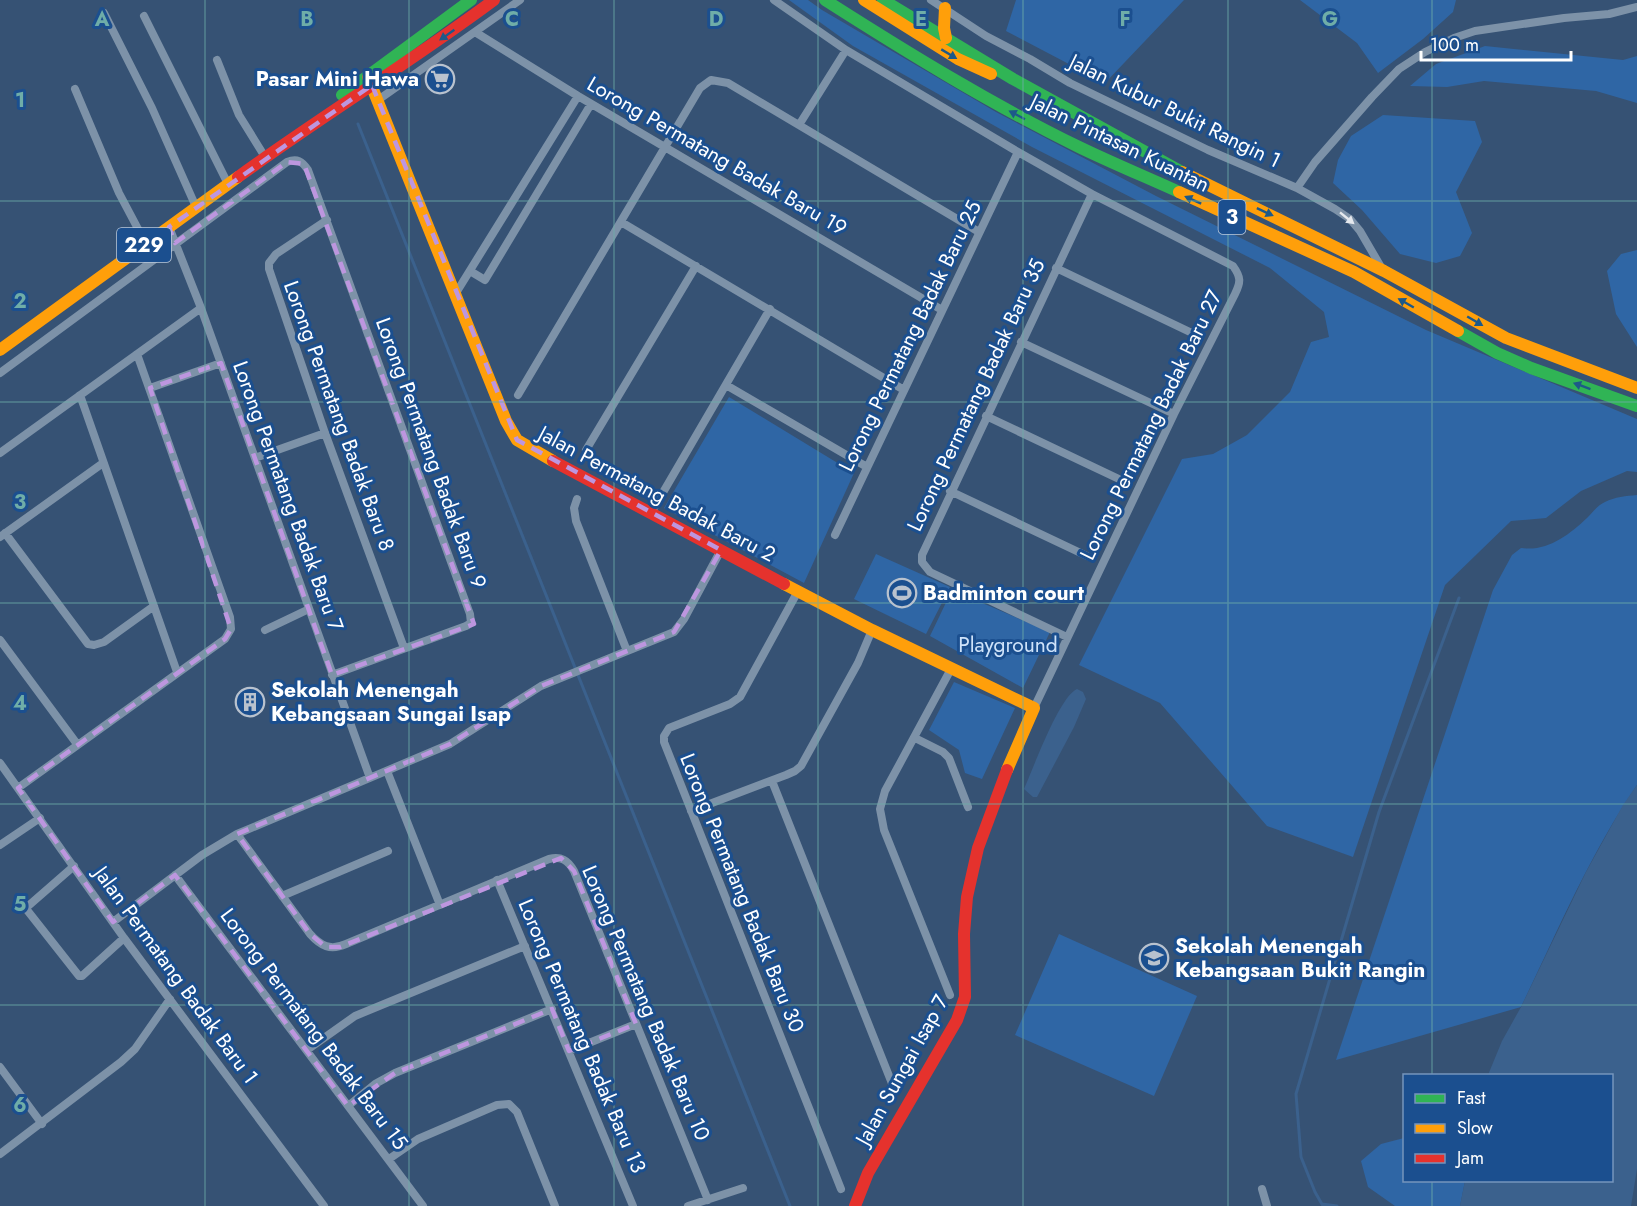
<svg xmlns="http://www.w3.org/2000/svg" width="1637" height="1206" viewBox="0 0 1637 1206" font-family="Jost,sans-serif">
	<style>
		.green { fill: #2f66a5 }
		.water { fill: #3b618d }
		.lines { fill: none; stroke-linecap: round; stroke-linejoin: round }
		.stream { stroke: #3b618d; stroke-width: 3 }
		.street { stroke: #7d92a8; stroke-width: 8 }
		.fast { stroke: #30b455; stroke-width: 12 }
		.slow { stroke: #ff9f0a; stroke-width: 12 }
		.jam { stroke: #e5322d; stroke-width: 12 }
		.oneway { fill: #1d5989 }
		.oneway2 { fill: #e5e9ee }
		.marked { fill: none; stroke: #bd96df; stroke-width: 4.5; stroke-dasharray: 12 8; stroke-linejoin: round }
		.grid { fill: none; stroke: #6fada8; stroke-width: 1.5; stroke-opacity: 0.55 }
		.labels { text-anchor: middle; dominant-baseline: central; stroke-width: 6; stroke-linejoin: round; paint-order: stroke }
		.shield { fill: #1b4f8f; stroke: #bbcadd; stroke-width: 1.5 }
		.shield-label { font-size: 20px; font-weight: bold; fill: #fff }
		.poi-label { font-size: 21px; font-weight: bold; fill: #fff; stroke: #1b4f8f; text-anchor: start }
		.street-label { font-size: 21px; fill: #fff; stroke: #1b4f8f }
		.park-label { font-size: 21px; fill: #cfe3fa; stroke: #1b4f8f }
		.grid-label { font-size: 20px; text-anchor: middle; font-weight: bold; fill: #6fada8; stroke: #1b4f8f; stroke-width: 6; stroke-linejoin: round; paint-order: stroke }
	</style>
	<rect width="100%" height="100%" fill="#365274"/>
	<path class="green" d="M789,0h19l14,10 174,102 160,84 270,134 211,89v53l-10,-1 -46,20 -35,27 -35,3 -66,64 -92,272 -86,-31 -107,-123 -81,-38 103,-206 31,-5 34,-19 43,-43 21,-50 18,-5 -5,-25 -54,-44 -238,-121 -179,-101z
		M1016,0h168l-79,83 -99,-52z
		M1300,0h156l-3,12 -30,27 -45,34 -21,-30z
		M1485,46l138,14 14,-4v47l-41,-12 -112,-10 -37,6 -37,-1 26,-22z
		M1383,115l92,6 7,21 -26,50 16,41 -12,23 -24,7 -36,-9 -38,-44 -29,-27 5,-23 13,-24z
		M1637,250v97l-21,-33 -9,-43 14,-17z
		M729,397l125,76 -50,110 -140,-75z
		M1637,495v290c-47,69 -80,147 -116,222l-185,53 157,-470 19,-35 9,-7c26,4 48,-13 66,-30 5,-5 11,-13 18,-16 10,-5 21,-6 32,-7z
		M876,554l74,33 -24,47 -72,-35z
		M952,590l98,42 -27,56 -93,-52z
		M954,682l61,26 -33,71 -17,-6 -6,-23 -30,-20z
		M1059,934l138,62 -43,100 -139,-61z
		M1404,1138v42l61,1 -5,25h-65l-27,-19 -7,-26 20,-17z"/>
	<path class="water" d="M1077,689l6,3 3,7 -12,28 -37,70h-4l-9,-8c9,-20 35,-92 53,-100z
		M1637,785v384l-6,37h-171l5,-25 147,-1v-104l-124,-1 14,-34 19,-34 65,-135 37,-67z"/>
	<g class="lines">
		<path class="stream" d="M358,124l432,1082
			M1322,1204l15,2
			M1323,1206l-8,-14 -14,-35 -5,-63 83,-282 80,-214"/>
		<path class="street" d="M774,0l72,50 172,102 74,42 141,72c8,11 8,16 2,28l-61,120 -140,294
			M931,0l55,36 44,23 40,24 138,67 89,38 38,21 15,10 10,12 21,36
			M104,13l48,95 44,99
			M144,16l84,168
			M475,32l103,64 364,214
			M217,60l22,55 26,42
			M75,89l44,104 27,51
			M378,100l142,-100
			M799,125l47,-75
			M1297,188l18,-26 57,-65 27,-28 26,-17 29,-14 21,-7 89,-13 45,-4 28,-7
			M327,220l-51,34 -7,9v6l56,164 79,215
			M621,222l283,168
			M169,227l32,81 169,470
			M1056,268l136,65
			M470,271l15,9 106,-176
			M456,293l122,-197
			M1021,342l153,72
			M0,373l287,-211c10,-4 15,-1 21,8l162,444 1,9 -5,3 -134,49
			M726,385l141,82
			M150,388l71,-25
			M80,395l97,277
			M518,395l182,-307 11,-8 17,3 251,149
			M986,416l135,64
			M586,450l110,-184
			M0,453l201,-145
			M255,458l70,-25
			M950,491l137,65
			M577,499l-3,9 2,13 51,130
			M651,513l119,-204
			M5,533l83,111 6,1 10,-3 50,-36
			M835,535l183,-383
			M0,537l103,-74
			M798,591l-58,106 -10,7 -61,24 -5,8v6l177,447
			M265,630l44,-21
			M1067,637l-137,-65 -8,-10v-7l170,-361
			M0,640l77,104
			M915,738l28,14 6,6 19,49
			M0,763l124,175 200,268
			M387,771l53,134
			M772,781l123,310
			M18,788l207,-149 6,-10 -1,-12 -93,-263
			M691,811l95,-36 9,-4 6,-5 57,-103 14,-33
			M237,834l73,100c11,12 20,17 36,10l203,-85c12,-3 19,1 25,12l134,329
			M0,845l40,-27
			M74,866l-47,41v3l52,66h3l42,-38
			M175,875l248,331
			M497,880l136,326
			M282,896l106,-45
			M113,922l89,-67 35,-21 213,-90 91,-58 133,-54 10,-13 37,-69
			M950,995l-66,-165 -4,-21 5,-18 66,-122
			M307,1050l48,-34 170,-70
			M569,1051l67,-27
			M0,1067l42,57
			M348,1106l27,-22 20,-11 157,-64
			M0,1154l121,-92 14,-13 35,-50
			M389,1159l29,-20 79,-34 12,-1 8,8 38,94
			M1262,1189l5,17
			M688,1206l55,-18"/>
		<path class="fast" d="M825,0c83,53 166,104 254,147 33,16 67,30 100,45
			M883,0l130,79 169,93
			M342,95l129,-95
			M1458,331l39,22 34,15 106,38"/>
		<path class="slow" d="M864,0l94,59 33,15
			M945,8l-1,20 2,10
			M368,77l138,344 11,19 36,21
			M1182,172l202,99 122,67 131,50
			M1179,192l175,80 104,59
			M0,350l238,-173
			M784,584l88,46 162,78 -27,62"/>
		<path class="jam" d="M238,177c84,-61 173,-115 256,-177
			M553,461l231,123
			M855,1206l13,-33 89,-153 8,-23 -1,-63 3,-37 11,-49 29,-78"/>
	</g>
	<defs><path id="oneway-solid" d="M-6-.8H1V-3.2L6.5 0L1 3.2V.8H-6Z" transform="scale(1.5)"/></defs>
	<g class="oneway">
		<use href="#oneway-solid" transform="translate(447 35) rotate(145)"/>
		<use href="#oneway-solid" transform="translate(949 54) rotate(31)"/>
		<use href="#oneway-solid" transform="translate(1017 115) rotate(-152)"/>
		<use href="#oneway-solid" transform="translate(1193 200) rotate(-156)"/>
		<use href="#oneway-solid" transform="translate(1265 212) rotate(25)"/>
		<use href="#oneway-solid" transform="translate(1406 303) rotate(-150)"/>
		<use href="#oneway-solid" transform="translate(1475 321) rotate(30)"/>
		<use href="#oneway-solid" transform="translate(1582 386) rotate(-160)"/>
	</g>
	<use class="oneway2" href="#oneway-solid" transform="translate(1347 218) rotate(39)"/>
	<path class="marked" d="M372,85l145,355 204,110 -47,82 -133,54 -91,58 -213,90 73,100 16,13h14l221,-89 13,13 62,153 -67,27 -17,-42 -157,64 -47,33 -173,-231 -62,47 -95,-134 207,-149 6,-10 -81,-241 71,-25 111,312 142,-51 -170,-460 -17,-2 -112,81 -6,-16z"/>
	<path class="grid" d="M205,0v1206M409,0v1206M614,0v1206M818,0v1206M1023,0v1206M1228,0v1206M1432,0v1076M0,201h1637M0,402h1637M0,603h1637M0,804h1637M0,1005h1637M1432,1180v26"/>
	<defs>
		<g id="supermarket-ring" transform="scale(1.5)"><circle r="9.5" fill="#1b4f8f" stroke="#b9c2ce" stroke-width="1.5"/><path d="M-6-5.5h2.5l.6 2H6L4.5 2H-2.5L-4.4-4H-6ZM-1.5 3.2a1.3 1.3 0 1 0 .1 0ZM3 3.2a1.3 1.3 0 1 0 .1 0Z" fill="#b9c2ce"/></g>
		<g id="stadium-ring" transform="scale(1.5)"><circle r="9.5" fill="#1b4f8f" stroke="#b9c2ce" stroke-width="1.5"/><path d="M0-5a6.5 5 0 1 0 0 10a6.5 5 0 1 0 0-10ZM-3.5-1.8h7v3.6h-7Z" fill="#b9c2ce"/></g>
		<g id="building-ring" transform="scale(1.5)"><circle r="9.5" fill="#1b4f8f" stroke="#b9c2ce" stroke-width="1.5"/><path d="M-4-6H4V6H1V3H-1V6H-4ZM-2.5-4.3h1.7v1.8h-1.7ZM.8-4.3h1.7v1.8H.8ZM-2.5-1h1.7V.8h-1.7ZM.8-1h1.7V.8H.8Z" fill="#b9c2ce"/></g>
		<g id="school-ring" transform="scale(1.5)"><circle r="9.5" fill="#1b4f8f" stroke="#b9c2ce" stroke-width="1.5"/><path d="M0-5L7-2L0 1L-7-2ZM-4 1L0 2.5L4 1V4Q0 6-4 4Z" fill="#b9c2ce"/></g>
	</defs>
	<g fill-rule="evenodd">
		<use href="#supermarket-ring" x="440" y="79"/>
		<use href="#stadium-ring" x="902" y="593"/>
		<use href="#building-ring" x="250" y="702"/>
		<use href="#school-ring" x="1154" y="958"/>
	</g>
	<g class="labels">
		<g class="shield">
			<rect x="1218.5" y="200" width="27" height="34" rx="4.5"/>
			<rect x="117" y="228" width="54" height="34" rx="4.5"/>
		</g>
		<g class="shield-label">
			<text x="1232" y="217">3</text>
			<text x="144" y="245">229</text>
		</g>
		<g class="poi-label">
			<text x="419" y="79" text-anchor="end">Pasar Mini Hawa</text>
			<text x="923" y="593">Badminton court</text>
			<text x="271" y="690">Sekolah Menengah<tspan x="271" dy="24">Kebangsaan Sungai Isap</tspan></text>
			<text x="1175" y="946">Sekolah Menengah<tspan x="1175" dy="24">Kebangsaan Bukit Rangin</tspan></text>
		</g>
		<g class="street-label">
			<text transform="translate(1175 111) rotate(26)">Jalan Kubur Bukit Rangin 1</text>
			<text transform="translate(1120 143) rotate(26)">Jalan Pintasan Kuantan</text>
			<text transform="translate(717 156) rotate(30)">Lorong Permatang Badak Baru 19</text>
			<text transform="translate(910 336) rotate(-64)">Lorong Permatang Badak Baru 25</text>
			<text transform="translate(976 395) rotate(-65)">Lorong Permatang Badak Baru 35</text>
			<text transform="translate(339 416) rotate(70)">Lorong Permatang Badak Baru 8</text>
			<text transform="translate(1151 425) rotate(-64)">Lorong Permatang Badak Baru 27</text>
			<text transform="translate(431 453) rotate(70)">Lorong Permatang Badak Baru 9</text>
			<text transform="translate(657 494) rotate(28)">Jalan Permatang Badak Baru 2</text>
			<text transform="translate(288 496) rotate(70)">Lorong Permatang Badak Baru 7</text>
			<text transform="translate(742 893) rotate(68)">Lorong Permatang Badak Baru 30</text>
			<text transform="translate(176 975) rotate(54)">Jalan Permatang Badak Baru 1</text>
			<text transform="translate(646 1003) rotate(67)">Lorong Permatang Badak Baru 10</text>
			<text transform="translate(314 1029) rotate(53)">Lorong Permatang Badak Baru 15</text>
			<text transform="translate(582 1036) rotate(67)">Lorong Permatang Badak Baru 13</text>
			<text transform="translate(902 1070) rotate(-61)">Jalan Sungai Isap 7</text>
		</g>
		<g class="park-label">
			<text x="1008" y="645">Playground</text>
		</g>
	</g>
	<g class="grid-label">
		<text x="102" y="26">A</text>
		<text x="307" y="26">B</text>
		<text x="512" y="26">C</text>
		<text x="716" y="26">D</text>
		<text x="921" y="26">E</text>
		<text x="1125" y="26">F</text>
		<text x="1330" y="26">G</text>
		<text x="20" y="107">1</text>
		<text x="20" y="308">2</text>
		<text x="20" y="509">3</text>
		<text x="20" y="710">4</text>
		<text x="20" y="911">5</text>
		<text x="20" y="1112">6</text>
	</g>
	<rect x="1403" y="1074" width="210" height="108" fill="#1b4f8f" stroke="#7695bc" stroke-width="1.5"/>
	<rect x="1415" y="1094" width="30" height="9" fill="#30b455" stroke="#7695bc" stroke-width="1.5"/>
	<text x="1457" y="1104" font-size="18" fill="#ffffff">Fast</text>
	<rect x="1415" y="1124" width="30" height="9" fill="#ff9f0a" stroke="#7695bc" stroke-width="1.5"/>
	<text x="1457" y="1134" font-size="18" fill="#ffffff">Slow</text>
	<rect x="1415" y="1154" width="30" height="9" fill="#e5322d" stroke="#7695bc" stroke-width="1.5"/>
	<text x="1457" y="1164" font-size="18" fill="#ffffff">Jam</text>
	<path d="M1421 51v9h150v-9" fill="none" stroke="#ffffff" stroke-width="3"/>
	<text x="1430" y="51" font-size="18" fill="#ffffff" stroke="#1b4f8f" stroke-width="4.5" paint-order="stroke">100 m</text>
</svg>
